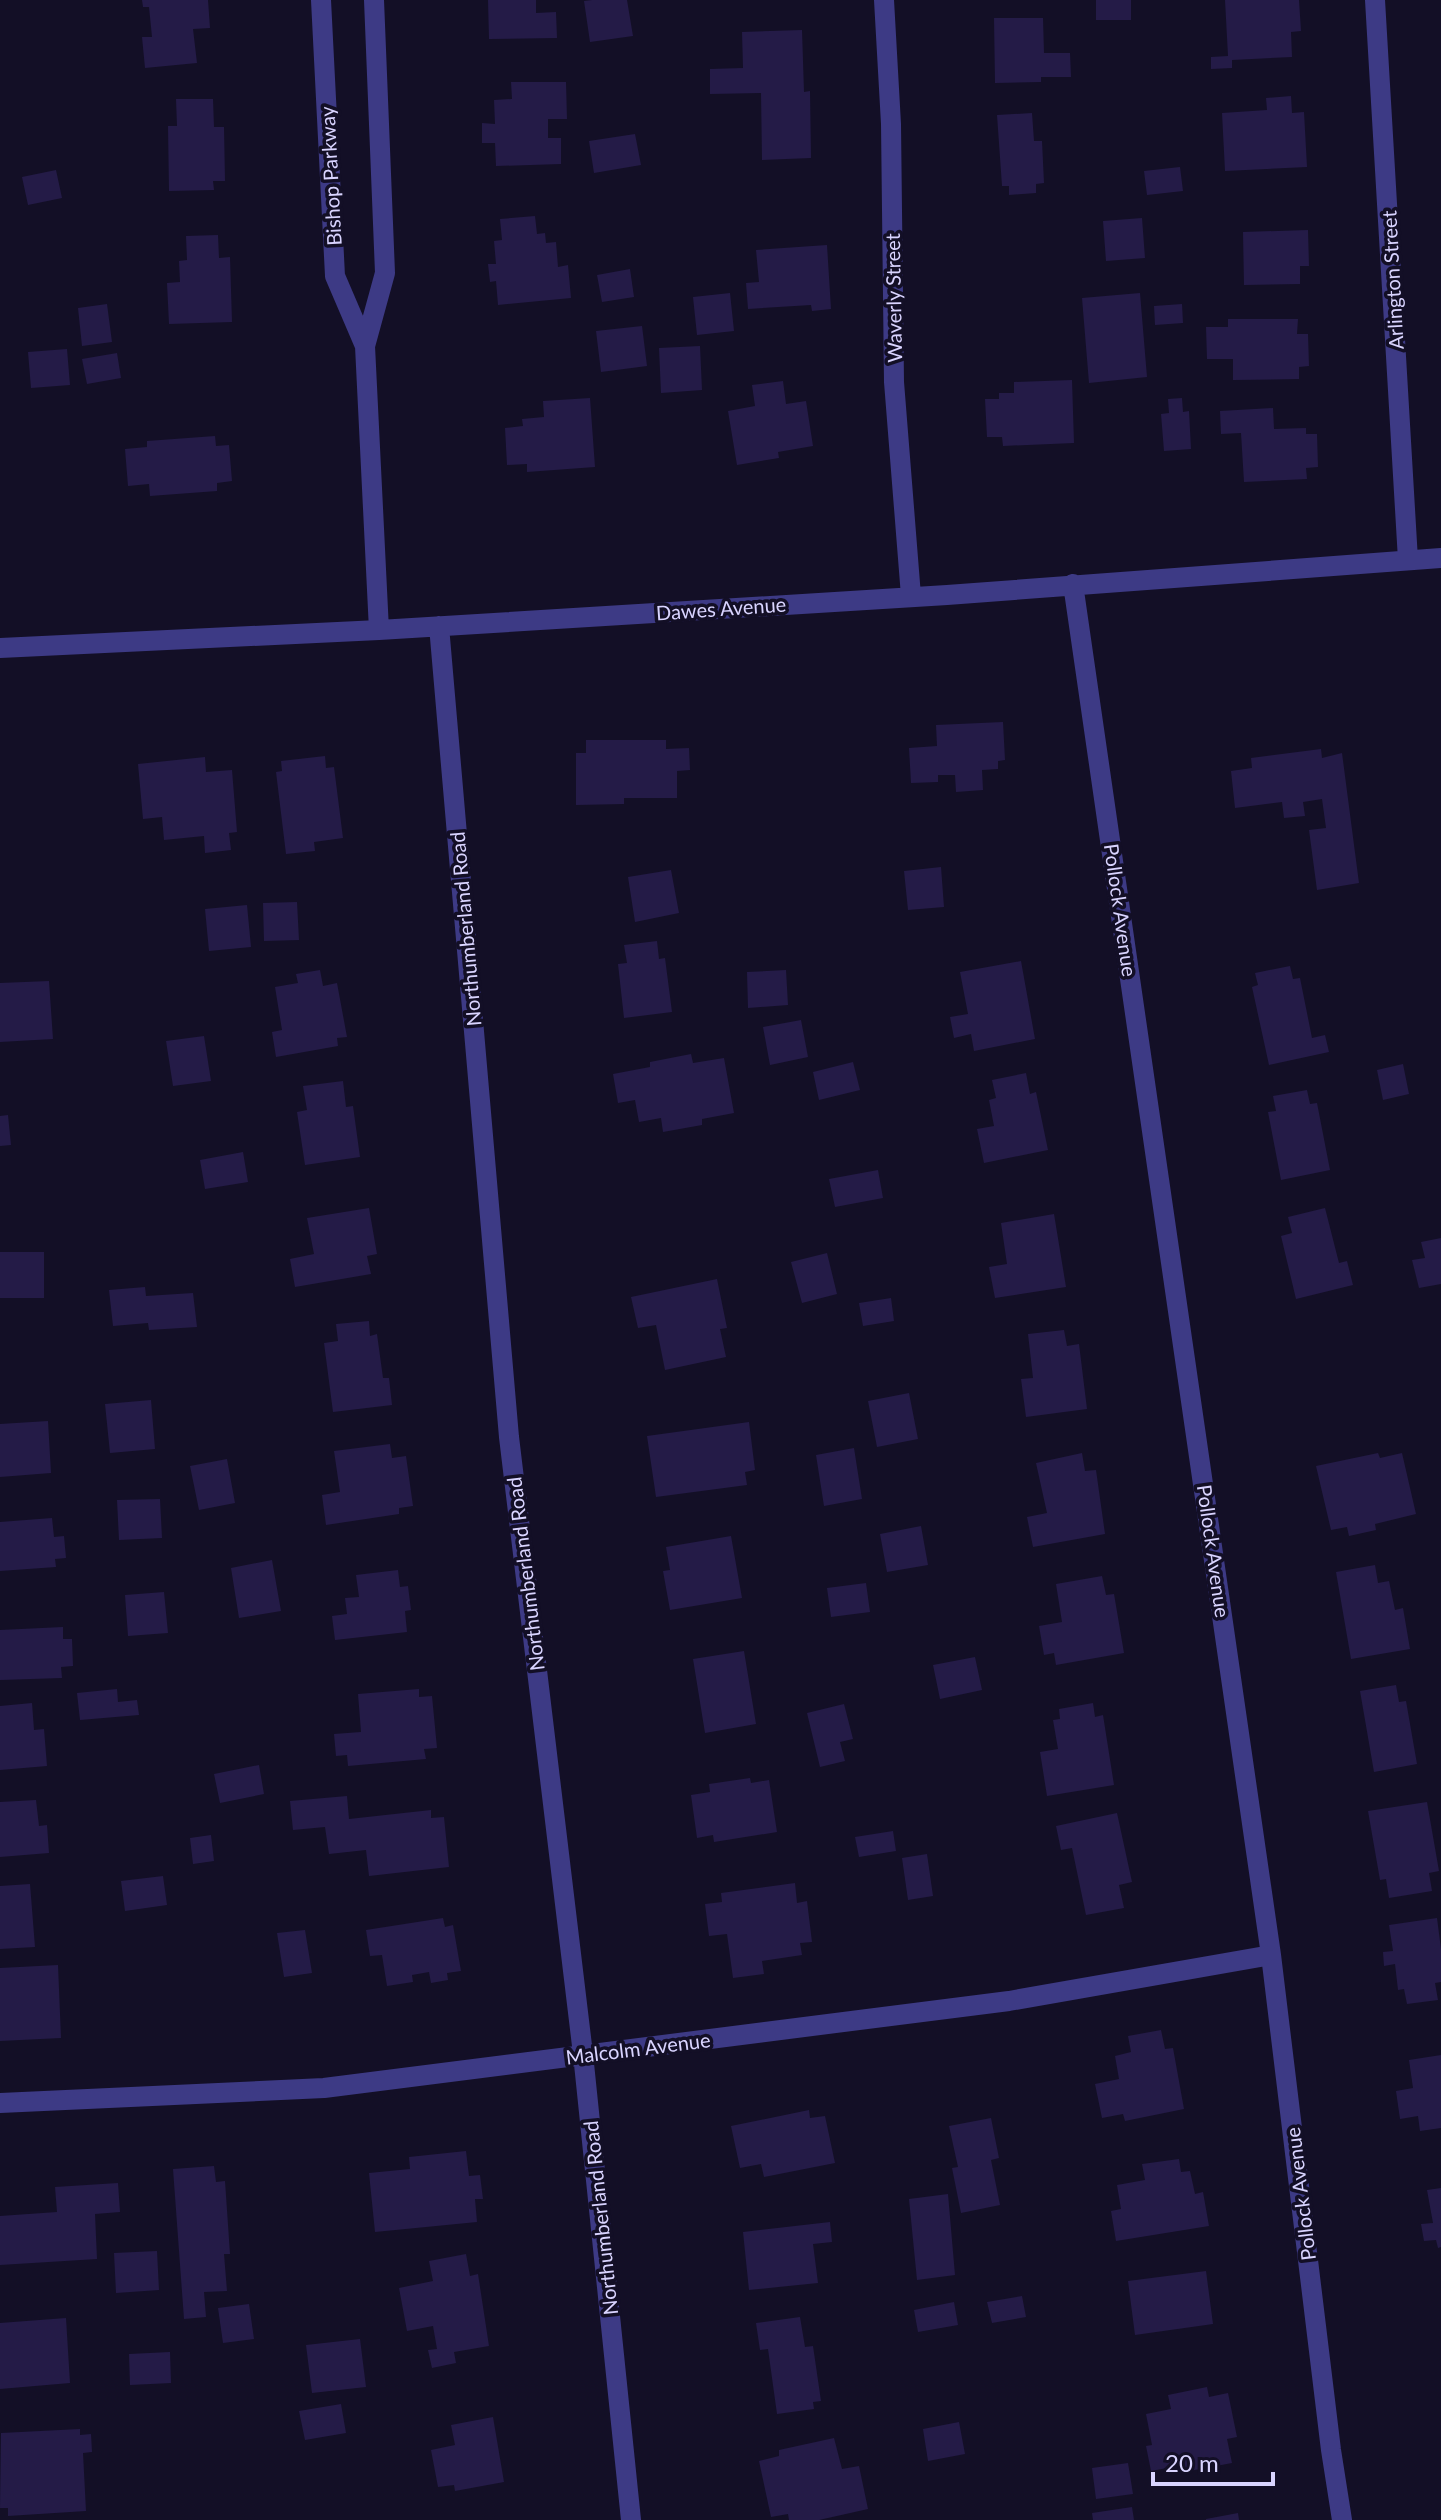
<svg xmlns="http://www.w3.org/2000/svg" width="1441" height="2520" viewBox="0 0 1441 2520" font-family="Lato,sans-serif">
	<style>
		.building { fill: #241b47 }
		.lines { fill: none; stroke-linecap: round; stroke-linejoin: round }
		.minor { stroke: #3d3a85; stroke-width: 20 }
		.labels { text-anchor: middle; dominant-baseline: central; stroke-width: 7; stroke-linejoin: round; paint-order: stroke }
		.street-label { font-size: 20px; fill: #d9d4ff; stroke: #130f26 }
	</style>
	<rect width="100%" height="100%" fill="#130f26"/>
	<path class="building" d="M142,0h66l2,28 -17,1 4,34 -52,5 -3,-31h10l-3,-30h-6z
		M488,0h48v13l20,-1 1,26 -68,1z
		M592,0h35l6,36 -43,6 -6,-41z
		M1096,0h35v20h-35z
		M1225,0h74l2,31 -10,1 1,25 -60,3v8l-21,1v-12l17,-1z
		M994,18h49l1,35h26l1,24h-30v5l-46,1z
		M802,30l2,62 6,-1 1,67 -49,2 -1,-67 -51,1v-25l33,-1 -1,-36z
		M511,82h55l1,37h-19v19h13v26l-65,2 -1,-23h-13v-20l13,1 -1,-24 18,-1z
		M1291,96l1,17 12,-1 3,55 -82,4 -3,-58 45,-3 -1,-12z
		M176,99h37l1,28h10l1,54h-12l1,9 -45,1 -1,-65h9z
		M1032,113l2,28h8l2,42 -8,1v9l-27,2v-9h-7l-5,-71z
		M635,134l6,31 -47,8 -5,-32z
		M1180,167l3,24 -36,4 -3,-24z
		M56,170l6,28 -34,7 -6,-28z
		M535,216l2,18 8,-1 1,10 10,-1 2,25 10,-2 3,33 -73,7 -2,-24 -6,1 -2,-18h8l-2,-23 8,-1 -2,-21z
		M1142,218l3,40 -39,3 -3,-40z
		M1308,230l1,36h-9v18l-56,1 -1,-53z
		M218,235l1,23 11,-1 2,65 -63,2 -2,-41 13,-1 -1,-21 8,-1 -1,-24z
		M827,245l4,64 -19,2 -1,-6 -63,4 -2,-26 13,-1 -3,-32z
		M630,269l4,28 -32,5 -5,-27z
		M730,293l4,38 -37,4 -4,-38z
		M1140,293l7,84 -58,6 -7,-85z
		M107,304l5,38 -30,4 -4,-38z
		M1182,304l1,19 -28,2 -1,-19z
		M1228,319h70l-1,15h11l1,32 -10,1v12l-66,1v-21h-26l-1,-32h22z
		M642,326l5,40 -46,6 -5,-41z
		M700,346l2,44 -41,3 -2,-45z
		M67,349l3,36 -39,3 -3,-36z
		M117,353l4,25 -34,6 -5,-25z
		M1072,380l2,63 -71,3 -1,-9h-15l-2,-38h14v-6h15v-11z
		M783,381l3,23 20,-3 7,45 -35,6 1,6 -42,7 -9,-54 27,-5 -3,-21z
		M590,398l5,69 -68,5v-8l-20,1 -2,-37 18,-2 -1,-7 22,-2 -1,-16z
		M1182,398l1,14 6,-1 2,38 -27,2 -3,-37 8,-1 -1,-14z
		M1273,408l1,21 32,-1v6h11l1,33 -12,1 1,11 -63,3 -3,-49 -20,1 -1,-23z
		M215,436l1,10 13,-1 3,36 -15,2v8l-67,5 -1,-12 -21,2 -3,-37 22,-2v-6z
		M1003,722l2,38 -7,1v8l-16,1 1,20 -27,2 -1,-17h-17v7l-27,1 -2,-35 28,-2 -1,-21z
		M586,740h80v9l23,-1 1,22 -13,1v27h-53v6l-48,1v-52h10z
		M1321,749l1,9 20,-5 17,130 -42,7 -8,-60 17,-2 -4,-29 -19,3 2,14 -21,2 -2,-16 -47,6 -4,-37 21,-3 -1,-10z
		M325,756l1,12 8,-1 9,71 -29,4 1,9 -29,3 -10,-82 6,-1 -1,-10z
		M205,757l1,15 26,-2 5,62 -8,1 2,17 -26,3 -1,-17 -40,4 -2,-23 -19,2 -5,-55z
		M941,867l3,40 -36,3 -4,-39z
		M671,870l8,43 -44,9 -7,-45z
		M297,902l2,38 -35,1 -1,-38z
		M247,905l4,42 -42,4 -4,-42z
		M657,941l2,18 6,-1 7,54 -48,6 -6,-54 9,-1 -3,-18z
		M1021,961l14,78 -61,12 -3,-17 -17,4 -4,-21 18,-3 -8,-42z
		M1290,966l3,13 7,-1 12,60 13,-3 4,17 -60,13 -17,-78 6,-2 -3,-12z
		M320,970l3,16 14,-3 10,54 -10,1 1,8 -62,11 -4,-25 10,-2 -7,-43 23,-4 -2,-9z
		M786,970l2,35 -40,3 -1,-36z
		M49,981l4,58 -53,3v-59z
		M801,1020l7,37 -38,8 -7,-38z
		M204,1036l7,45 -38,5 -7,-45z
		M691,1054l2,9 31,-5 10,55 -32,6v6l-39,7 -2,-14 -22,4 -4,-22 -17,3 -5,-29 37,-7v-5z
		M853,1062l7,28 -41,10 -6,-28z
		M1403,1064l6,30 -26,6 -6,-30z
		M1026,1073l4,21 6,-2 12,58 -64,13 -7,-34 17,-3 -5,-26 7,-2 -4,-18z
		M343,1081l3,26 7,-1 7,51 -55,8 -8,-53 10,-2 -4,-24z
		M1307,1090l3,14 7,-1 13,67 -49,10 -13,-68 8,-1 -3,-15z
		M8,1115l3,30 -11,1v-30z
		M243,1152l5,30 -43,7 -5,-29z
		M878,1170l5,28 -48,9 -6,-28z
		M369,1208l8,46 -10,2 4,18 -76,13 -5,-28 24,-5 -7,-36z
		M1325,1208l14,55 8,-2 6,24 -57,14 -15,-63 11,-3 -4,-16z
		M1054,1214l12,73 -71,11 -6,-31 18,-3 -6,-41z
		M1441,1238v46l-22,4 -7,-28 13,-2 -4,-16z
		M0,1252h44v46h-44z
		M827,1253l10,41 -35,9 -11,-41z
		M717,1279l10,49 -7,1 6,28 -61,13 -9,-45 -18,3 -7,-31z
		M145,1287l1,9 47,-3 4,34 -48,3 -1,-7 -35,3 -4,-36z
		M891,1298l3,23 -31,5 -4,-23z
		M369,1321l1,15 7,-2 6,44h6l3,27 -59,7 -9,-69 14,-2 -2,-17z
		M1064,1330l3,16 12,-2 8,65 -61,8 -5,-38 12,-1 -5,-44z
		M909,1393l9,46 -41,8 -9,-46z
		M151,1400l4,49 -45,4 -5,-49z
		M48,1421l3,52 -51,4v-53z
		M749,1422l6,48 -10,2 2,13 -91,12 -9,-61z
		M390,1444l2,14 14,-2 7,50 -14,2v6l-73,11 -4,-30 18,-3 -6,-41z
		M854,1448l8,51 -38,7 -8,-51z
		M1082,1453l3,18 11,-1 9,64 -72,13 -6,-30 20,-4 -11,-50z
		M1378,1453l2,5 22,-5 14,61 -41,10 1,6 -27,6 -2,-9 -16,3 -15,-64z
		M227,1459l8,44 -36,7 -9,-44z
		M160,1499l2,39 -43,2 -2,-40z
		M52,1518l2,19 10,-1 2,22 -11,1 1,8 -56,4v-49z
		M921,1526l7,39 -41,7 -7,-38z
		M731,1536l11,62 -72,12 -7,-39 7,-1 -4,-23z
		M272,1560l9,51 -42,7 -8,-50z
		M1375,1565l3,18 11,-2 6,29 8,-2 7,41 -59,10 -15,-87z
		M398,1570l2,17 8,-1 3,24 -6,1 2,21 -72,8 -3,-24 15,-2 -2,-16 14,-1 -3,-22z
		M1102,1576l4,19 8,-1 10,59 -68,12 -2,-12 -10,2 -5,-29 23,-4 -6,-38z
		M866,1583l4,29 -39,5 -4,-29z
		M164,1592l4,41 -40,3 -3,-41z
		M63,1627v12h9l1,27 -12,1 1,11 -62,2v-50z
		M744,1651l12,73 -51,9 -12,-74z
		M975,1657l7,33 -42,9 -7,-34z
		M1396,1685l3,17 7,-1 11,63 -43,8 -14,-81z
		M117,1689l1,13 19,-2 2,15 -59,5 -3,-27z
		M419,1689v8l13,-1 5,52 -13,1 2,10 -78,7 -1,-11 -11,1 -2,-22 27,-2 -3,-38z
		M32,1703l2,27 10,-1 3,37 -47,4v-64z
		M1093,1703l2,14 8,-2 11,70 -67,11 -7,-44 18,-3 -5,-29 7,-1 -1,-10z
		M844,1704l9,35 -13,3 5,19 -25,6 -13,-54z
		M259,1765l5,29 -44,9 -6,-29z
		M750,1778l1,5 18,-3 8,52 -63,10 -1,-7 -16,3 -6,-43 19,-3 -1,-8z
		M347,1796l2,23 82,-9v8l13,-1 5,50 -80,9 -3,-26 -37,4 -4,-27 -32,3 -3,-29z
		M36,1800l3,26 8,-1 2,28 -49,4v-55z
		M1427,1802l12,69 -10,2 3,18 -43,7 -3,-19 -6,1 -12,-69z
		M1117,1813l15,69 -13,3 5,23 -38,7 -14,-67 -11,2 -5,-24z
		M893,1831l3,20 -37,6 -4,-20z
		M211,1835l3,26 -21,3 -3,-26z
		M927,1854l6,42 -25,4 -6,-42z
		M163,1876l4,29 -42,6 -4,-30z
		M795,1883l2,20 10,-2 5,41 -12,1 2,12 -40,6 2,13 -31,4 -6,-44 -18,2 -4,-32 17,-2 -1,-9z
		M30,1884l5,63 -35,2v-63z
		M443,1918l2,9 8,-2 8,46 -14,2 1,7 -17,3 -2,-11 -17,3 1,7 -26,4 -5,-31 -12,1 -4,-26z
		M1437,1918l4,31v33l-6,1 3,17 -31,4 -3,-15 -6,1 -3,-26 -11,2 -1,-14 10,-1 -4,-26z
		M305,1930l7,43 -28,4 -7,-44z
		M58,1965l3,73 -61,3v-73z
		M1161,2030l4,19 8,-1 11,61 -59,12 -2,-7 -21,4 -7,-34 24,-5 -4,-23 16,-4 -3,-16z
		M1441,2055v73l-21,3 -2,-15 -18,3 -4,-28 17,-3 -4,-28z
		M809,2110l1,8 15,-2 10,47 -71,14 -3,-13 -21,4 -9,-42z
		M991,2118l8,40 -8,2 9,45 -39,8 -9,-45 6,-1 -9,-41z
		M466,2151l3,25 11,-1 3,24h-8l2,23 -102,10 -6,-59 41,-4 -1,-12z
		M1179,2159l2,13 9,-1 5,23 8,-2 6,34 -93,15 -5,-30 10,-2 -4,-24 28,-5 -3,-16z
		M214,2166l2,16 9,-1 5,73h-6l3,37 -23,1 2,25 -22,2 -11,-150z
		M118,2183l2,29 -25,2 2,45 -97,6v-49l57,-4 -2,-25z
		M1441,2188v59l-3,1 -2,-8 -12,1 -3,-17 12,-1 -6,-33z
		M948,2194l7,81 -38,5 -8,-81z
		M830,2222l2,20 -19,2 5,39 -69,7 -6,-58z
		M157,2251l2,39 -43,3 -2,-40z
		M466,2254l4,22 8,-2 11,72 -35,6 2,11 -24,5 -4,-18 9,-1 -4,-23 -26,5 -8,-43 34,-7 -4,-20z
		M1206,2271l7,53 -78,11 -7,-54z
		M1022,2296l4,21 -34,6 -5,-21z
		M954,2302l4,23 -40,7 -4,-22z
		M249,2304l5,35 -31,4 -5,-35z
		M800,2317l5,30 8,-1 8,55 -8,1 1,7 -37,5 -9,-65 -8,1 -4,-27z
		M66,2318l4,65 -70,6v-66z
		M360,2339l6,48 -54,6 -6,-48z
		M170,2352l1,31 -41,2 -1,-31z
		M1207,2387l2,10 19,-4 9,44 -10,2 5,24 -48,9 -1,-7 -32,6 -5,-25 6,-1 -6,-31 25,-5 -3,-14z
		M341,2404l5,29 -41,7 -6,-29z
		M493,2417l11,65 -49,9 -1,-6 -16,2 -7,-37 24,-5 -4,-20z
		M959,2422l6,32 -37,7 -5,-32z
		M80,2429v6l11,-1 1,18 -9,1 3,58 -78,5v-8h-8l1,-75z
		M834,2438l8,31 17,-3 9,43 -49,11h-30l-1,-6 -17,3 -12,-56 20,-5v-6z
		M1128,2463l5,31 -37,5 -4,-31z
		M1132,2507l2,13h-41l-1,-7z
		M1238,2513l1,7h-33v-1z"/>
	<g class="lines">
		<path class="minor" d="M321,0l14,276 30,70
			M374,0l11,273 -20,73 14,284
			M884,0l7,124 3,258 17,214
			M1375,0l33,560
			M1073,584l198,1371 60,495 11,70
			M439,626l70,811 74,617 48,466
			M0,648l379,-18 568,-35 494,-37
			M0,2103l324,-15 685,-87 262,-46"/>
	</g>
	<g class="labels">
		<g class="street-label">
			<text transform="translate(330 176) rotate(-93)">Bishop Parkway</text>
			<text transform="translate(1392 280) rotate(-93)">Arlington Street</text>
			<text transform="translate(893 298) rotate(-91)">Waverly Street</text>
			<text transform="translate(721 608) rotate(-4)">Dawes Avenue</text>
			<text transform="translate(1121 910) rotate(82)">Pollock Avenue</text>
			<text transform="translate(465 929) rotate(-95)">Northumberland Road</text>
			<text transform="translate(1214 1551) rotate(82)">Pollock Avenue</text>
			<text transform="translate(525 1574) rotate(-97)">Northumberland Road</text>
			<text transform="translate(638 2048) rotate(-7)">Malcolm Avenue</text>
			<text transform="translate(1300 2194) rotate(-97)">Pollock Avenue</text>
			<text transform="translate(600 2218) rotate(-96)">Northumberland Road</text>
		</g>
	</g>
	<path d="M1153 2472v12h120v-12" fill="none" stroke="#d9d4ff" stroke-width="4"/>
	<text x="1165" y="2472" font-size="24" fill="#d9d4ff" stroke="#130f26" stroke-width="6" paint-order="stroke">20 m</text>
</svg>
